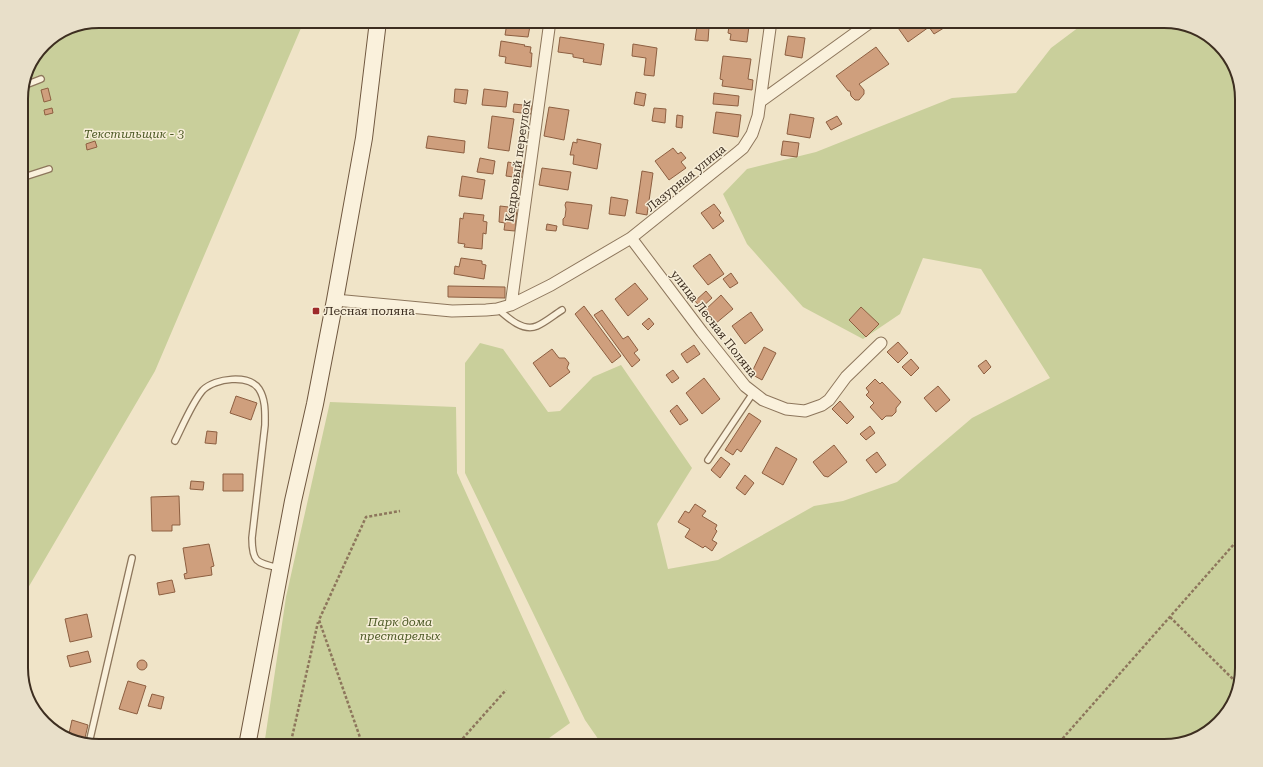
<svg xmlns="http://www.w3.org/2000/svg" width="1263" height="767" viewBox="0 0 1263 767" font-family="'Roboto Serif',serif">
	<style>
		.green { fill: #c9cf9b }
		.building { fill: #cf9f7d; stroke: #8d5f41 }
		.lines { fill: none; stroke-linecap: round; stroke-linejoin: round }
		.service-casing { stroke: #8d765c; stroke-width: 8 }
		.minor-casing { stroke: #8d765c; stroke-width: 13 }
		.secondary-casing { stroke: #6f573f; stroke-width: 18 }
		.path { stroke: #8d765c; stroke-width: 2.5; stroke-dasharray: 3 2; stroke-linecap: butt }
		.service { stroke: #faf1dc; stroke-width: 5.5 }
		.minor { stroke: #faf1dc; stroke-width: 11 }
		.secondary { stroke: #faf1dc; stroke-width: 16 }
		.poi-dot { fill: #9e2a2b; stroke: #f7eed8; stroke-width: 1.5 }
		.labels { text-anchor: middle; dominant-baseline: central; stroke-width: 3; stroke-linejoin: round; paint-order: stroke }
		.park-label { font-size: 12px; font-style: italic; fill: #4d5a26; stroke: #f7eed8 }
		.street-label { font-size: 12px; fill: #3d2e20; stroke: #f7eed8 }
		.poi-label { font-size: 12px; fill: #3d2e20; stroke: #f7eed8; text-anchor: start }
		.rim { fill: none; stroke: #3d2e20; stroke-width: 2 }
	</style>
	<rect width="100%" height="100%" fill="#f0e4c8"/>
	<path class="green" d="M99,21h205l-149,350 -134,229v-506l6,-25 17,-25 25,-17z
		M1087,21h77l39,11 28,28 11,34v574l-11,39 -28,28 -39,11h-561l-18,-26 -120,-247v-110l15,-20 23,6 45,63 12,-1 33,-34 28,-12 71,103 -35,56 11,45 50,-9 96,-54 29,-5 54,-19 75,-64 78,-40 -69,-109 -58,-11 -23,56 -37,25 -60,-32 -56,-63 -24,-50 24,-25 69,-17 136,-54 64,-5 35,-45z
		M330,402l126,5 1,66 113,250 -32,23h-274l22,-149z"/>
	<path class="building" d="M577,21h25l-1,4z
		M732,21h23l-1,6 -5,-1 -2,16 -17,-2 1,-6 -3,-1 1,-7h3z
		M901,21h42l4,5 -13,8 -5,-7 -21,15 -12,-17z
		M507,23l23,3 -2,11 -23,-2z
		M697,26l12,1 -1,14 -13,-1z
		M788,36l17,2 -3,20 -17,-3z
		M560,37l44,7 -3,21 -18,-3 1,-3 -11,-2v-3l-15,-2z
		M501,41l24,4 -1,1 7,1 -1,6h2l-1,14 -26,-4 1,-6 -7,-1z
		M633,44l24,4 -3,28 -10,-1 2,-17 -14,-2z
		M876,47l13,17 -30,20 5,6v4l-5,6h-4l-4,-4 -1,-5h-2l-12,-15z
		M723,56l28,3 -3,20 5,1 -1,10 -30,-4 1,-6 -3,-1z
		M48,88l3,12 -7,2 -3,-12z
		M455,89l13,1 -2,14 -12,-2z
		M484,89l24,3 -2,15 -24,-2z
		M636,92l10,2 -2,12 -10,-2z
		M714,93l25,3 -1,10 -25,-2z
		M514,104l18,2 -1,8 -18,-2z
		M549,107l20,3 -5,30 -20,-4z
		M52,108l1,5 -8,2 -1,-5z
		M654,108l12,1 -1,14 -13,-2z
		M716,112l25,3 -3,22 -25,-4z
		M790,114l24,4 -4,20 -23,-4z
		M677,115l6,1 -1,12 -6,-1z
		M492,116l22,3 -5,32 -21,-3z
		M837,116l5,8 -11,6 -5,-8z
		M428,136l37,5 -1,12 -38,-5z
		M577,139l24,5 -4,25 -24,-5 1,-9h-4l3,-13 4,1z
		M95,141l2,6 -10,3 -1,-6z
		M783,141l16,2 -2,14 -16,-2z
		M673,148l5,6 3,-2 5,6 -5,4 5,6 -17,12 -14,-19z
		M480,158l15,3 -2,13 -16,-2z
		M508,162l16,3 -3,13 -15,-2z
		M542,168l29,4 -3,18 -29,-5z
		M642,171l11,2 -6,42 -11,-2z
		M462,176l23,4 -3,19 -23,-3z
		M25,183l2,8 -6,1v-8z
		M611,197l17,3 -3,16 -16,-2z
		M566,202h2l24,3 -4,24 -25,-4v-6l2,-2 1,-8 -1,-4z
		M714,204l7,9 -2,2 5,6 -11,8 -12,-16z
		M500,206l17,2 -2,23 -11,-1 1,-7 -6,-1z
		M464,213l20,2 -1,6 4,1 -1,12 -3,-1 -1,16 -18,-2 1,-3 -7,-1 2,-25 3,1z
		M547,224l10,2 -1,5 -10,-1z
		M710,254l14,20 -16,11 -15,-19z
		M461,258l21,3v3l4,1 -2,14 -30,-5 1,-8 4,1z
		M731,273l7,10 -8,5 -7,-9z
		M635,283l13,16 -20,17 -13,-17z
		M448,286l57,1v11l-57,-1z
		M706,291l6,7 -11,10 -6,-7z
		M721,295l12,14 -18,15 -11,-13z
		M584,306l37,50 -9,7 -37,-49z
		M861,307l18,17 -13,13 -17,-17z
		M602,310l21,29 5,-3 10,14 -4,3 6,7 -8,7 -38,-52z
		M751,312l12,18 -18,14 -13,-18z
		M649,318l5,6 -6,6 -6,-6z
		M898,342l10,11 -10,10 -11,-11z
		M694,345l6,9 -13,9 -6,-9z
		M764,347l12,6 -14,27 -11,-6z
		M552,349l7,9h6l4,5 -2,5 3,4 -20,15 -17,-24z
		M911,359l8,9 -8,8 -9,-9z
		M986,360l5,7 -7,7 -6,-8z
		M673,370l6,8 -7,5 -6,-8z
		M704,378l16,21 -18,15 -16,-21z
		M875,379l5,5 2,-2 19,20 -5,6v4l-4,4h-6l-4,4 -12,-13 4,-4 -8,-8 3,-3 -3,-4z
		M938,386l12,14 -14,12 -12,-14z
		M236,396l21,7 -6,17 -21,-7z
		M840,401l14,16 -7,7 -15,-15z
		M677,405l11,15 -8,5 -10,-14z
		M749,413l12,8 -20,31 -4,-3 -4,6 -8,-5z
		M870,426l5,7 -9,7 -6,-6z
		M207,431l10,1 -1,12 -11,-1z
		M834,445l13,17 -19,15 -4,-1 -11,-14z
		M776,447l21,12 -14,26 -21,-12z
		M877,452l9,13 -10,8 -10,-13z
		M721,457l9,7 -10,14 -9,-8z
		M223,474h20v17h-20z
		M745,475l9,8 -9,12 -9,-7z
		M191,481l13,1 -1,8 -13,-1z
		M179,496l1,29h-8v6h-20l-1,-34z
		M695,504l11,7 -4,5 15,9 -2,4 2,2 -5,9 5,3 -5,8 -7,-5 -2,2 -18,-11 5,-8 -12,-7 7,-11 4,2z
		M209,544l5,22 -3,1 1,8 -27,4 -1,-5 3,-1 -4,-25z
		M172,580l3,12 -16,3 -2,-12z
		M87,614l5,23 -22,5 -5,-23z
		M88,651l3,11 -21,5 -3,-11z
		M137 665a5 5 0 1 1 10 0a5 5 0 1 1-10 0Z
		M128,681l18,5 -9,28 -18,-5z
		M152,694l12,3 -3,12 -13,-3z
		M72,720l16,5 -4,17 -16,-4z"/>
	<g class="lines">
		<g class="service-casing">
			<path id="service" d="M23,86l18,-7
				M21,178l28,-9
				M498,309c10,9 25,23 39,17 9,-4 17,-11 25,-16
				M175,441c7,-14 18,-40 28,-51 12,-12 46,-16 56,-1 7,11 6,25 6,36l-13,113c0,25 5,25 28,30
				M708,460l45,-67
				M89,743l43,-185"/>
		</g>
		<g class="minor-casing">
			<path id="minor" d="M761,101l111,-80
				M631,238l71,94 43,54 18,14 23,9 19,2 17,-6 7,-5 17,-23 35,-34
				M335,300l117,11 34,-1 11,-1 14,-4 40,-20 80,-47 106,-85 6,-5 9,-14 6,-18 13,-95
				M511,305l39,-284"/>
		</g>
		<g class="secondary-casing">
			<path id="secondary" d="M247,746l46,-245 22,-97 20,-104 29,-162 14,-117"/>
		</g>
		<path class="path" d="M1170,617l68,67
			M290,746l28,-124
			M363,746l-44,-126 47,-103 34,-6
			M456,746l50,-56
			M1056,746l186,-211"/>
		<use href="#service" class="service"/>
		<use href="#minor" class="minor"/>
		<use href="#secondary" class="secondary"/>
	</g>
	<rect class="poi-dot" x="312" y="307" width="8" height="8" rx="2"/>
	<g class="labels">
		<g class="park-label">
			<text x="134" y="134">Текстильщик - 3</text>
			<text x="400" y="622">Парк дома<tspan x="400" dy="14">престарелых</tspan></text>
		</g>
		<g class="street-label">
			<text transform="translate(518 161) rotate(-82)">Кедровый переулок</text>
			<text transform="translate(686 178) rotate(-39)">Лазурная улица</text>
			<text transform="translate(714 324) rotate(52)">улица Лесная Поляна</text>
		</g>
		<g class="poi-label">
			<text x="324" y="311">Лесная поляна</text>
		</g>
	</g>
	<path d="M0 0H1263V767H0ZM99 28H1164A71 71 0 0 1 1235 99V668A71 71 0 0 1 1164 739H99A71 71 0 0 1 28 668V99A71 71 0 0 1 99 28Z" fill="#e8dfc9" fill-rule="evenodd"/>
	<path class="rim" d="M99 28H1164A71 71 0 0 1 1235 99V668A71 71 0 0 1 1164 739H99A71 71 0 0 1 28 668V99A71 71 0 0 1 99 28Z"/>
</svg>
